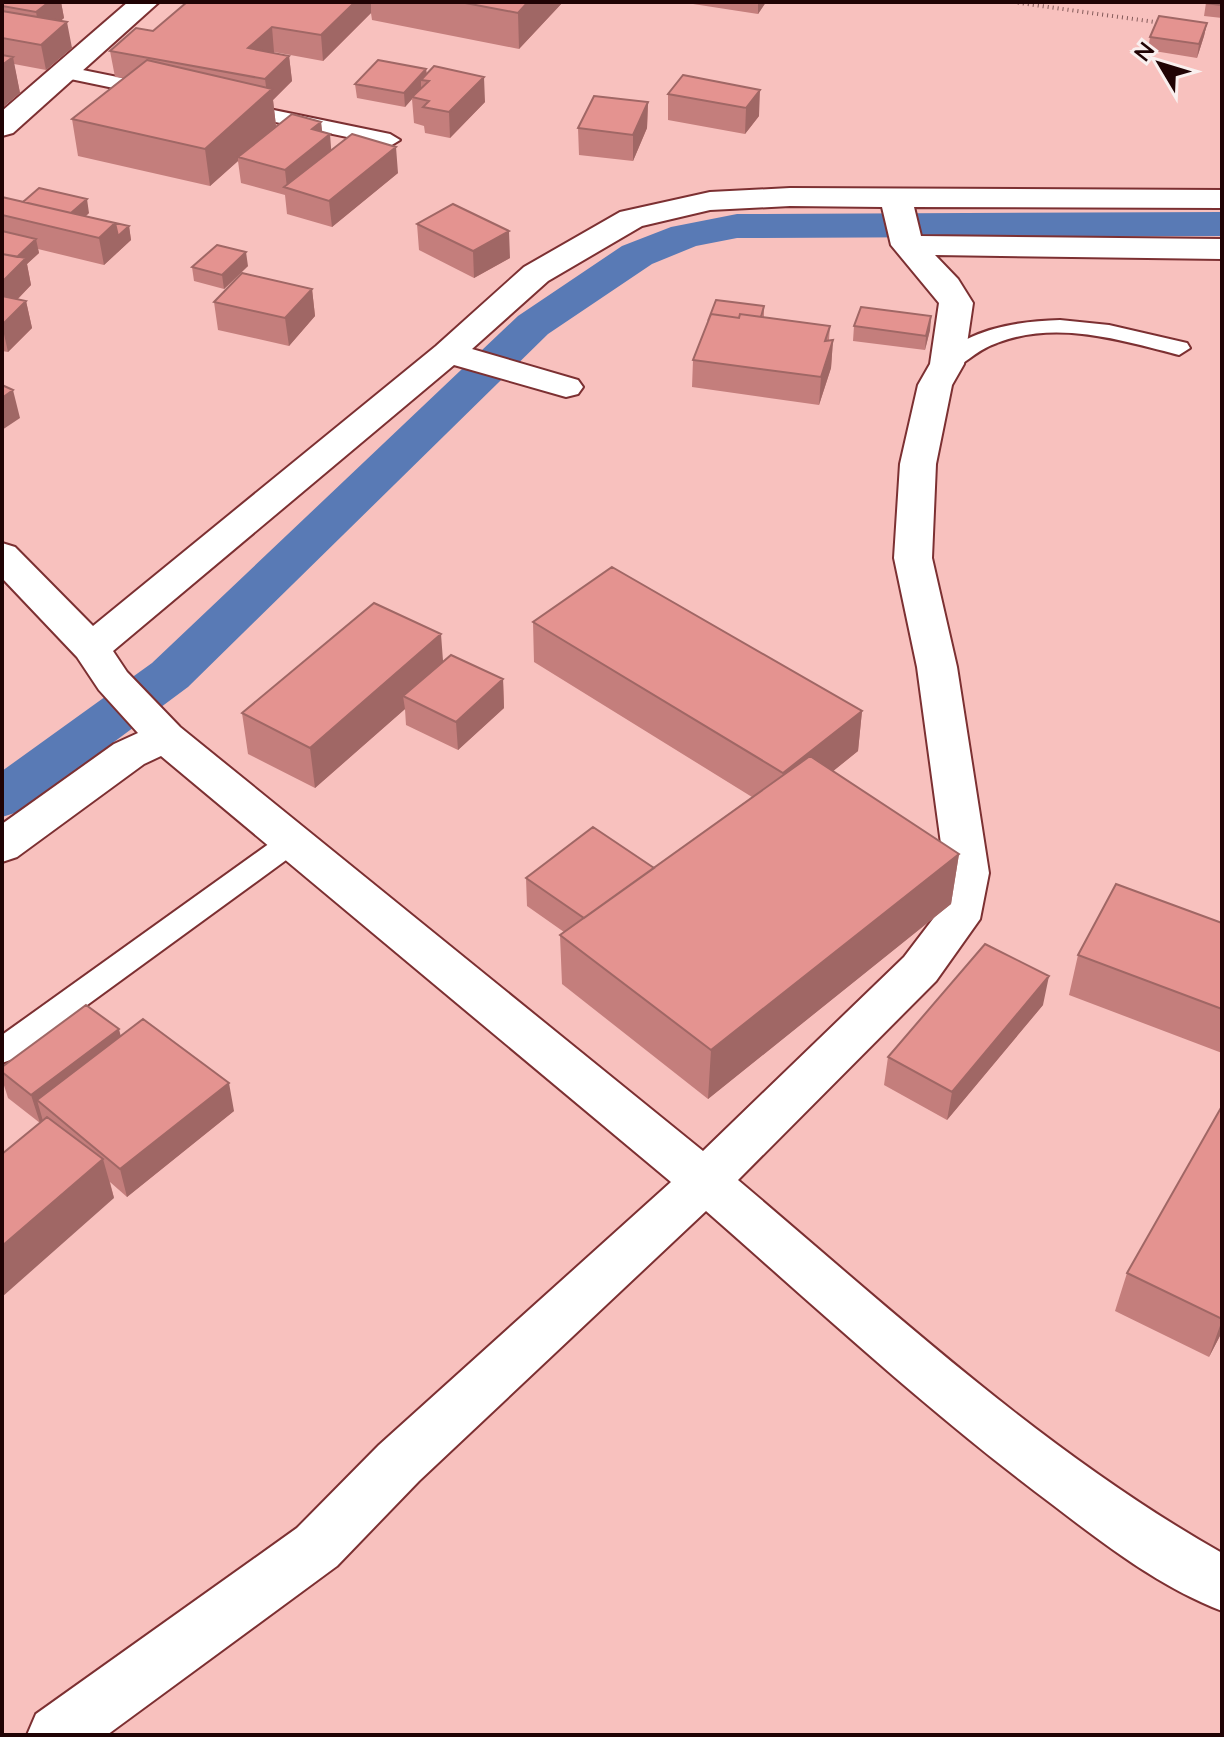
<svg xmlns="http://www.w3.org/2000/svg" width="1224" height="1737" viewBox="0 0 1224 1737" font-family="Lato,sans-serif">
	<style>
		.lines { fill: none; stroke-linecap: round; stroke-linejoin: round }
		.canal { fill: #597ab5; fill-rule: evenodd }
		.service-casing { stroke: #7c3032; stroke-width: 4 }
		.minor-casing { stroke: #7c3032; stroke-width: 4 }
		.tertiary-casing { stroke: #7c3032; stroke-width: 4 }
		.path { stroke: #835a59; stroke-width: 4; stroke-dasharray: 1 4; stroke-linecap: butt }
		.service { fill: #fff; fill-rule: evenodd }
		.minor { fill: #fff; fill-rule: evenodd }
		.tertiary { fill: #fff; fill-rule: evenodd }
		.wall { fill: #c47e7c }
		.shaded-wall { fill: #a06765 }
		.building { fill: #e49390; stroke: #a06765; stroke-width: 2 }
	</style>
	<rect width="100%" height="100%" fill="#f8c1be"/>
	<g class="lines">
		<path class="canal" d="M1222,212v24l-485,2 -41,8 -44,18 -104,70 -360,353 -167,124 -19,6v-46l150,-108 366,-347 104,-70 49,-19 66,-13z"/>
		<g class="service-casing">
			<path id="service" d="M63,66l89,18 9,6 -9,6 -96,-20v-8z
				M240,103l150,31 10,6 -10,6 -157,-33v-8z
				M1060,320l49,5 78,18 3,5 -11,7c-58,-15 -123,-35 -182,-12 -16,5 -29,17 -42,26l-8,2 -11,-7c27,-35 83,-43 124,-44z
				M294,830l10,3 4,7 -4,7 -291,212 -11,4v-28l282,-202z"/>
		</g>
		<g class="minor-casing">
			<path id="minor" d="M790,188l432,2v18l-308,-1 7,29 301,3v20l-287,-4 23,24 15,24 -9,61 -12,21 -16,79 -4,94 25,109 32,206 -9,46 -44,62 -198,199c156,132 306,272 484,373v58c-62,-24 -117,-66 -169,-106 -122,-91 -233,-194 -347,-294l-287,270 -82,85 -230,169h-80l9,-21 261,-186 82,-83 292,-263 -510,-426 -17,8 -127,93 -15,5v-38l112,-80 24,-11 -39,-43 -22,-33 -75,-79v-35l13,4 78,79 343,-280 88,-79 96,-55 90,-20zM790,206l92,1 9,38 48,58 -9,61 -12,21 -18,79 -6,94 23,109 28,206 -9,42 -32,42 -201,194 -523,-424 -53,-55 -14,-21 341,-286 112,32 12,-3 5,-7 -5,-7 -106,-31 76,-68 94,-55 68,-16z"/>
		</g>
		<g class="tertiary-casing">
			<path id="tertiary" d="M128,2h31l-146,131 -11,3v-25z"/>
		</g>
		<path class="path" d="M1013,2l149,21"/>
		<use href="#service" class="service"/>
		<use href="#minor" class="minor"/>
		<use href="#tertiary" class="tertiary"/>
	</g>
	<path class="wall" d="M2,2h59l3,16 -4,3 12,27 -26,22 -32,-6 6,29 -18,15z
		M187,2h376l-44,47 -147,-29 -1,-7 -48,48 -49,-9 -1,1 16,3 3,25 -19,19 3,26 45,-4 1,10 9,18 67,23 -66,54 -45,-13 -2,-19 -44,-12 -3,-22 -28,25 -132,-30 -6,-37 51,-41 -8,-1 -5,-26 43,-20z
		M680,2h86l-8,12z
		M1222,2v16l-18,-2 2,-13z
		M1207,23l-3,13 -7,22 -49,-8 2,-13z
		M426,69l1,5 58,28 -35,36 -25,-5 -1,-7 -10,-3 -2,-24 -7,8 -48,-9 -2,-14z
		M683,75l76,41 -14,18 -77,-14v-26z
		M648,102l-1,26 -14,33 -54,-6 -1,-27z
		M2,197l21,5 66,11 -3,3 43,10 2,14 -27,25 -66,-16 1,4 -12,11 4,21 -13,14 8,2 6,27 -24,24 -6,-1z
		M417,224l93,34 -36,20 -55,-28z
		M248,266l-24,23 -30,-8 -2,-14z
		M312,289l3,27 -26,30 -71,-16 -4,-28z
		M764,306v11l66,9 -1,14h4l-2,28 -12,37 -127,-18 1,-27z
		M931,316l-1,14 -5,20 -72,-9 1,-15z
		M533,622l329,89 -4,40 -25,20 126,83 -8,50 -243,195 -146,-115 -2,-49 4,-3 -37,-26 -1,-28 128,-10 98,-71 -218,-135z
		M443,661l60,18 1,29 -46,42 -52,-25 -1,-16 -90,79 -67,-34 -6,-41z
		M1222,923v130l-153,-58 9,-40z
		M1043,1005l-96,115 -63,-35 4,-28z
		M121,1036l113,75 -107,86 -17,-15 4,16 -74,-75 -32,-25 -6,-19v-12z
		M1222,1106v226l-13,25 -94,-46 12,-38z"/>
	<path class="shaded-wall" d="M49,2h12l3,16 -23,20 -5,-26z
		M355,2h11l1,15 -44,44 -2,-26z
		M366,2h5v11l-4,4z
		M528,2h35l-44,47 -1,-36z
		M758,2h8l-8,12z
		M67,22l5,26 -26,22 -5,-25z
		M1207,23l-3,13 -7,22 2,-14z
		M272,27l2,25 -23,22 -3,-26z
		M289,56l3,25 -19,19 3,26 -38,31v4l-28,25 -5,-37 62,-55 -2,-15z
		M13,57l7,36 -18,15v-43z
		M426,69l1,12 -6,-1v8l-9,9v2l-7,8 -1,-14z
		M484,77l1,25 -35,36 -1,-26z
		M760,90l-1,26 -14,18 1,-26z
		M648,102l-1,26 -14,33v-26z
		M321,122l2,18 7,-6 2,26 -45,28 -2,-18 27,-41z
		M396,147l2,26 -66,54 -3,-26z
		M87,199l2,14 -15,13 -3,-13z
		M115,223l14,3 2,14 -27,25 -5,-27z
		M509,231l1,27 -36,20 -1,-27z
		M36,239l3,14 -12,11 4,21 -29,30v-33l9,-20z
		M246,252l2,14 -24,23 -2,-14z
		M312,289l3,27 -26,30 -4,-28z
		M26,301l6,27 -24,24 -6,-27z
		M931,316l-1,14 -5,20 1,-14z
		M833,340l-2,28 -12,37 2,-28z
		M13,390l7,28 -18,12v-32z
		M441,634l3,40 -41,22 2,13 -90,79 -5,-40z
		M503,679l1,29 -46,42 -2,-28z
		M862,711l-4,40 -78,63 3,-41z
		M959,854l-8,50 -243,195 3,-49z
		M1049,976l-6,29 -96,115 5,-28z
		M119,1029l7,28 -89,43 6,21 -3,2 -9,-28z
		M229,1083l5,28 -107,86 -7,-28z
		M103,1159l11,39 -112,99v-51z
		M1222,1320v12l-13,25z"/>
	<path class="building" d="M2,2h47l-13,10 -34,-6z
		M187,2h168l-34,33 -49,-8 -24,21 41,8 -24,23 -155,-28 26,-23 17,3z
		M460,2h68l-10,11z
		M1206,2h16v3l-16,-2z
		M2,11l65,11 -26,23 -39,-7z
		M1159,16l48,7 -8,21 -49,-7z
		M2,55l11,2 -11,8z
		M147,60l125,29 -67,60 -133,-30z
		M378,60l48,9 -22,24 -49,-9z
		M434,66l50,11 -35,35 -26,-5 6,-6 -17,-4 17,-16 -8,-1z
		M683,75l77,15 -14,18 -78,-14z
		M594,96l54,6 -15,33 -55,-7z
		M292,114l29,8 -9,7 18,5 -45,36 -47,-13z
		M352,134l44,13 -67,54 -45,-14z
		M39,188l48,11 -16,14 58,13 -11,10 -3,-13 -92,-21z
		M2,197l113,26 -16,15 -97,-23z
		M453,204l56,27 -36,20 -56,-27z
		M2,231l34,8 -19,18 -15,-3z
		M217,245l29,7 -24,23 -30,-8z
		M2,254l24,4 -24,24z
		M242,273l70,16 -27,29 -71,-16z
		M2,296l24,5 -24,24z
		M716,300l48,6 -3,11 -21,-3 -1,4 -28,-4 -3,7z
		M861,307l70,9 -5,20 -72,-10z
		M711,314l28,4 1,-4 90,12 -5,15 8,-1 -12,37 -128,-17z
		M2,385l11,5 -11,8z
		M612,567l250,144 -79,62 -250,-151z
		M374,603l67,31 -131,114 -68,-35z
		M451,655l52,24 -47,43 -53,-26z
		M810,756l149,98 -248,196 -151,-115z
		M593,827l61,41 -70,50 -58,-40z
		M1116,884l106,39v86l-144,-54z
		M985,944l64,32 -97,116 -64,-35z
		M86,1005l33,24 -88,66 -29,-23v-5z
		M143,1019l86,64 -109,86 -83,-69z
		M1222,1106v213l-95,-46z
		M47,1117l56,42 -101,87v-92z"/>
	<rect width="1224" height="1737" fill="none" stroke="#200304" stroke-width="8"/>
	<g transform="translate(1160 64) rotate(308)" stroke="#f9efee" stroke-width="6" paint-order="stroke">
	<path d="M0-6L14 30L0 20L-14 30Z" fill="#200304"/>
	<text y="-12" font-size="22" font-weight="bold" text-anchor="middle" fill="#200304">N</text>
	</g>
</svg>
